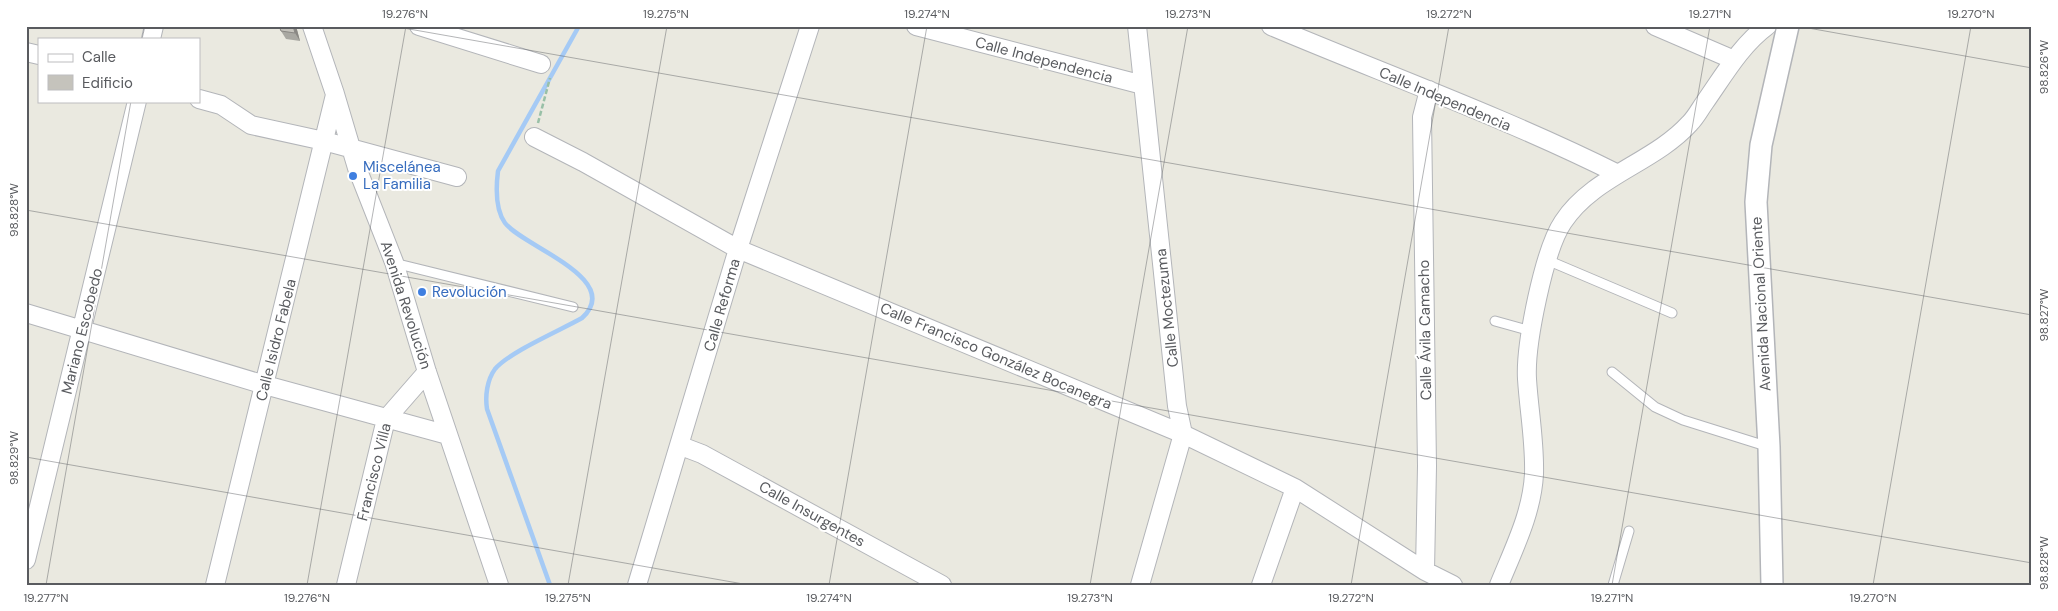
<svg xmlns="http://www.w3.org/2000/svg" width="2058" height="611" viewBox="0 0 2058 611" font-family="'DM Sans',sans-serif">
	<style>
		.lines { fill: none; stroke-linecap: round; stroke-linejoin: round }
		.stream { stroke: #a5caf5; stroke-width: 4.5 }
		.service-casing { stroke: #b3b5b9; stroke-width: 11 }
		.minor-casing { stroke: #b3b5b9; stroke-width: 20 }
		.tertiary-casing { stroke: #b3b5b9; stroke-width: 24 }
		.path { stroke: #99c0a7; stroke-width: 2.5; stroke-dasharray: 5 2.5; stroke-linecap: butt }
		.service { stroke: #fff; stroke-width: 9 }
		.minor { stroke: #fff; stroke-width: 18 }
		.tertiary { stroke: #fff; stroke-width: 21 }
		.wall { fill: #a9a8a2 }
		.shaded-wall { fill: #8a8884 }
		.building { fill: #c5c3bc; stroke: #8a8884 }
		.ticks { fill: none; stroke: #595b5f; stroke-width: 1; stroke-opacity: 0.45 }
		.shop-dot { fill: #3f7fe0; stroke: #fff; stroke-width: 2 }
		.labels { text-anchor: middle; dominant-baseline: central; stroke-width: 4; stroke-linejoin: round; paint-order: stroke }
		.street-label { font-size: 15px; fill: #595b5f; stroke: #fff }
		.shop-label { font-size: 15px; fill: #366cbe; stroke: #fff; text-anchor: start }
		.neatline { fill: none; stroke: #595b5f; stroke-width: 2 }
		.ticks-label { font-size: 12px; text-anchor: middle; fill: #595b5f }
	</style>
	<rect width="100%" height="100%" fill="#eae9e0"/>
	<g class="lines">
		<path class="stream" d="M550,585l-63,-176c-2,-13 0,-29 8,-40 14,-17 66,-39 87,-51 43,-39 -60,-72 -77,-95 -10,-14 -9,-36 -7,-52l81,-145"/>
		<g class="service-casing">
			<path id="service" d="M1547,260l125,53
				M394,263l179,44
				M1495,321l36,10
				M1612,372l43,35 28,13 86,27
				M1613,585l16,-54"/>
		</g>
		<g class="minor-casing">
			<path id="minor" d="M312,26l23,68 22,74 37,94 33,110 72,213
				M419,26l122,38
				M916,26l227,59
				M1137,26l40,380 6,28 -43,151
				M1271,26c116,49 235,92 347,148
				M1655,26l79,34
				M151,39l3,-13
				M26,52l13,3
				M199,99l22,6 30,20 73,16 133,36
				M534,137l49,25 155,87 445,185 112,54 130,83 28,14
				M26,313l239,72 183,50
				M681,446l21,8 240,131
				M26,560l111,-459
				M1425,571l2,-105 -5,-349 7,-27
				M215,585l120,-490
				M346,585l40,-166 41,-47
				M637,585l101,-336 72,-223
				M1261,585l34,-97
				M1499,585c15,-37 33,-72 35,-111 1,-32 -5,-63 -7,-95 -2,-34 17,-129 36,-157 30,-46 91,-59 127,-99 6,-6 10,-14 15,-21 19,-27 36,-57 62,-76"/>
		</g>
		<g class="tertiary-casing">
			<path id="tertiary" d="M1772,585l-3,-138 -13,-245 5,-57 27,-119"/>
		</g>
		<path class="path" d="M538,123l12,-45"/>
		<use href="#service" class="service"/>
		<use href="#minor" class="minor"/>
		<use href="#tertiary" class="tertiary"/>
	</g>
	<path class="wall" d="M279,26h17l4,15 -14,-2 -5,-8z"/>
	<path class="shaded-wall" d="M293,26h3l4,15 -5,-8z"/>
	<path class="building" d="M279,26h14l2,7 -14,-2z"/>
	<path class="ticks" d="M392,26l1640,289M1797,26l235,42M142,39l3,-13M26,210l2006,353M26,457l723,128M46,585l85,-484M307,585l99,-559M568,585l99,-559M829,585l98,-559M1090,585l98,-559M1351,585l98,-559M1612,585l98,-559M1873,585l98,-559"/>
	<g class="shop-dot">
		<circle cx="353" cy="176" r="5"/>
		<circle cx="422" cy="292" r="5"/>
	</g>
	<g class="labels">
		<g class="street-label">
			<text transform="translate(1044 60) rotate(15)">Calle Independencia</text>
			<text transform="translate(1445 99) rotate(23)">Calle Independencia</text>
			<text transform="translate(1761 304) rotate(-93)">Avenida Nacional Oriente</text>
			<text transform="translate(406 305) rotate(72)">Avenida Revolución</text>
			<text transform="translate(722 305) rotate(-74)">Calle Reforma</text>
			<text transform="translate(1167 308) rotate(-96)">Calle Moctezuma</text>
			<text transform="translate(1425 330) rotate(-91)">Calle Ávila Camacho</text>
			<text transform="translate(82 331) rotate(-76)">Mariano Escobedo</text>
			<text transform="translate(276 340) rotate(-76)">Calle Isidro Fabela</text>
			<text transform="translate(996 356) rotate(23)">Calle Francisco González Bocanegra</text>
			<text transform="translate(374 472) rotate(-76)">Francisco Villa</text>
			<text transform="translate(812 514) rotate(29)">Calle Insurgentes</text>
		</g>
		<g class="shop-label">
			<text x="363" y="167">Miscelánea<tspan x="363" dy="17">La Familia</tspan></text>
			<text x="432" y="292">Revolución</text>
		</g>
	</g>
	<rect width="2058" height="611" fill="none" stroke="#ffffff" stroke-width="55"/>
	<rect x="38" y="38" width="162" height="65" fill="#ffffff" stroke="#bdbdbf"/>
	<rect x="48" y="54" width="25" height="8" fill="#ffffff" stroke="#bdbdbf"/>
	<text x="82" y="62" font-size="15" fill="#595b5f">Calle</text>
	<rect x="48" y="75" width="25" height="15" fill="#c5c3bc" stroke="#bdbdbf"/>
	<text x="82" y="88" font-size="15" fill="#595b5f">Edificio</text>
	<rect x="28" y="28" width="2002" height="556" class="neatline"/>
	<g class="ticks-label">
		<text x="405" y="18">19.276°N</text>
		<text x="666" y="18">19.275°N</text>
		<text x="927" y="18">19.274°N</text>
		<text x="1188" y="18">19.273°N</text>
		<text x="1449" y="18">19.272°N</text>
		<text x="1710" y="18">19.271°N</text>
		<text x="1971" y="18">19.270°N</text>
		<text transform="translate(2044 67) rotate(-90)" y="4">98.826°W</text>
		<text transform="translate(14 210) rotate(-90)" y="4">98.828°W</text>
		<text transform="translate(2044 315) rotate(-90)" y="4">98.827°W</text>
		<text transform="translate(14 458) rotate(-90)" y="4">98.829°W</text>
		<text transform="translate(2044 563) rotate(-90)" y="4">98.828°W</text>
		<text x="46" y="602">19.277°N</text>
		<text x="307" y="602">19.276°N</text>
		<text x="568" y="602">19.275°N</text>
		<text x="829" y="602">19.274°N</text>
		<text x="1090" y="602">19.273°N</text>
		<text x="1351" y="602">19.272°N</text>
		<text x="1612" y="602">19.271°N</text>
		<text x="1873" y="602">19.270°N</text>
	</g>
</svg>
